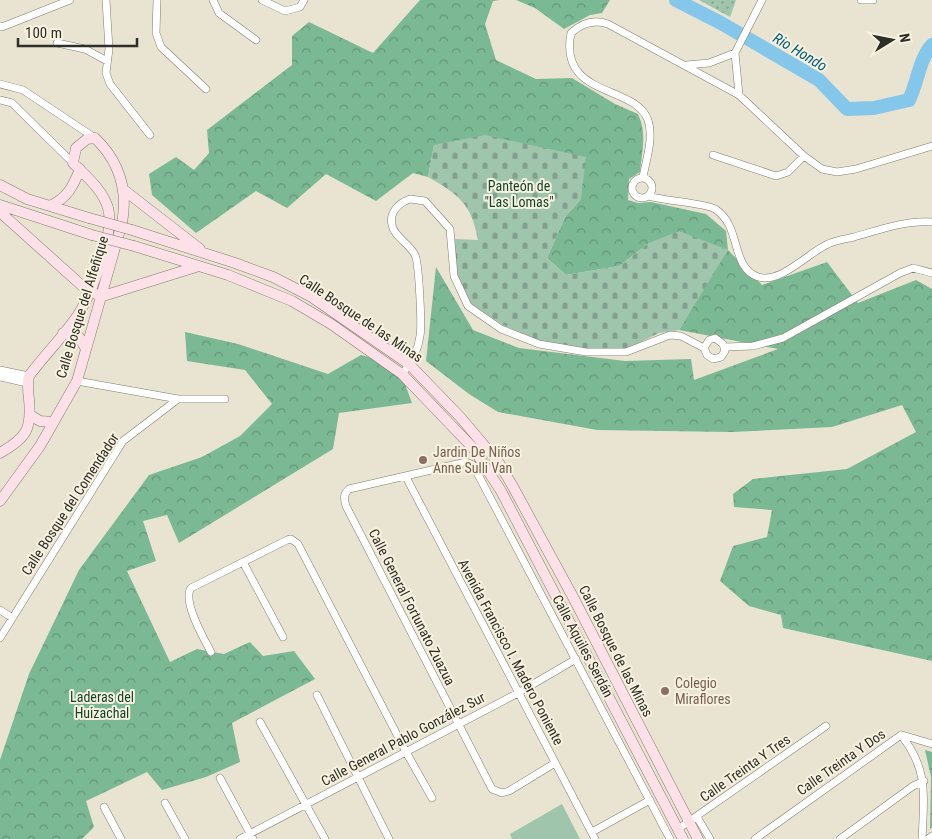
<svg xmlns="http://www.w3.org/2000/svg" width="932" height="839" viewBox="0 0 932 839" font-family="'Roboto Condensed',sans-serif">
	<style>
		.grass { fill: url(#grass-dots) }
		.forest { fill: url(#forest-crowns) }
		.cemetery { fill: url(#cemetery-stones) }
		.green { fill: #9fc5ad }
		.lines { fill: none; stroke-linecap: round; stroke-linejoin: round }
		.river { stroke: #85c7ea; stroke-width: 14 }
		.street-casing { stroke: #807c6c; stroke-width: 8 }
		.secondary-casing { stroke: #807c6c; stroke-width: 11 }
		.street { stroke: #fff; stroke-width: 7 }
		.secondary { stroke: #fee0e8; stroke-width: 10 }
		.secondary-bridge-casing { stroke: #807c6c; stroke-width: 11; stroke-linecap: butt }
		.secondary-bridge { stroke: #fee0e8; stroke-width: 10 }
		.education-dot { fill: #8d6e63; stroke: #f6f2df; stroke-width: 2 }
		.labels { text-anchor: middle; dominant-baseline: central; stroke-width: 4; stroke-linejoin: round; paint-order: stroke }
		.park-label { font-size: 14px; fill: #14442b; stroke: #f6f2df }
		.street-label { font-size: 14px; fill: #302e28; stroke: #f6f2df }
		.education-label { font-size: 14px; fill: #785e54; stroke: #f6f2df; text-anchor: start }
		.water-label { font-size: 15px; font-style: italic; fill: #045b7d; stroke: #f6f2df }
	</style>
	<defs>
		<pattern id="grass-dots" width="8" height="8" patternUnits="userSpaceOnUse" patternTransform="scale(1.25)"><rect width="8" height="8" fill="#9fc5ad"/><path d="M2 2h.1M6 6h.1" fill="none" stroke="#82a08d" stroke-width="1.8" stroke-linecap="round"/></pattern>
		<pattern id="forest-crowns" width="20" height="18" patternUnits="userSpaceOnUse" patternTransform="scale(1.25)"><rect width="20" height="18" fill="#7bb894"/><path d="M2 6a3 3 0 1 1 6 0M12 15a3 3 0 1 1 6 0" fill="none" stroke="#659679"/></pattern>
		<pattern id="cemetery-stones" width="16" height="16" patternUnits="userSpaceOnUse" patternTransform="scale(1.25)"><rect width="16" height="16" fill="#9fc5ad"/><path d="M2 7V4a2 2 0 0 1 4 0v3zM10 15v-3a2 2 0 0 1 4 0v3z" fill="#82a08d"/></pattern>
	</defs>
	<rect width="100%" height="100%" fill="#e9e4d2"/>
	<path class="grass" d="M699,0h37l-6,17z"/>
	<path class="forest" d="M420,0h80l-7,1 -8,23 11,36 40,19 36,-1 43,26 23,10c9,19 4,37 2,58l-11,7 -1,21 10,3 13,-1 55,12 20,17 2,19 34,35 65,-23 31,41 58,-23 16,9v372l-149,-33 -2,-13 -32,-9 -29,-25 13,-35 34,-9 5,-27 -38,-3 -1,-13 20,-15 94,-10 69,-37 -14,-27 -70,22 -100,5 -135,-2 -99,-18 -29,-18 -43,-33 10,-94 37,63 46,18 106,13 66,-2 3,21 84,-31 -99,-19 48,-81 -78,-6 -30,23 -53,9 -19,-17 18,-41 16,-18 -147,-54 -6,32 -15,-4 -37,28 -50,-27 -39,34 -31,-17 -60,42 -44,-38 -3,-21 27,-17 18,13 15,-17 -2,-23 85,-65v-29l17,-14 64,31z
		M516,0h94l-8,13 -12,2 -26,14 -29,-21z
		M185,332l53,12 90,30 33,-19c37,10 38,11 51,48l-73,10 -6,36 -154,94 -12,-28 -24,6 13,40 -29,10 43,91 27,-13 27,5 26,-12 13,14 31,-5 21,28 -83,44 8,39 -34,15 -44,13 -15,-18 -61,29 8,26 -12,12h-82v-79l29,-86 50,-104 70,-95 53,-18 38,-21 32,-32 -27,-34 -58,-9z
		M925,750l7,2v76l-2,1 1,-52z"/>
	<path class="cemetery" d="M485,135l101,22 -5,42 -16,18 -18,41 19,17 53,-9 30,-23 30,-12 49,19 -49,80 -20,3 -33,16 -42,-1 -45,-7 -36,-16 -32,-21 -15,-30 -1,-35 23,1c-7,-37 -19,-45 -50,-63l6,-32z"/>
	<path class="green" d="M562,804l18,35h-68l-2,-5z"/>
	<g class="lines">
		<path class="river" d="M676,0l45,23 98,57 28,29 27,-1 35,-8c9,-18 10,-41 23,-55"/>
		<g class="street-casing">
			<path id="street" d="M106,0l3,49 -3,24 4,11 40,51
				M157,0l-1,33 5,14 45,42
				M213,0l6,13 37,27
				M262,0l23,11 15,-4 4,-7
				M861,0h12
				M0,26l2,1 68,-27
				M57,43l28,6 22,12
				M687,65l22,-2 26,-10
				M0,84l23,6 72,48
				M739,95l-4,-42 27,-53
				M0,100l12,3 61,60
				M713,155l63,21 12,-4 16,-16
				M643,177c3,-17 11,-39 5,-57 -13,-36 -90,-22 -77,-87 11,-10 23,-14 37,-9l131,71 65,61 18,13 15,3 19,-3 76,-23
				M632 188a10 10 0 1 1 20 0a10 10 0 1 1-20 0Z
				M648,196c16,5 58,7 67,13 27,17 15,58 43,68 23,7 51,-25 70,-33 8,-4 18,-5 26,-7 25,-7 52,-17 78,-15
				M725,347l28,-1 30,-8 117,-65 13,-5 19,5
				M0,370l29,6
				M402,374c9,-10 16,-23 18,-38 2,-10 -1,-73 -5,-81 -5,-11 -21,-18 -23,-30 -3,-13 7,-22 18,-26l15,2 25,28 4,47 14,30 33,23 38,15 47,8h40l44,-17 11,1 23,12 3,7 6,4 8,-2 4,-6 -2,-7 -8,-6 -6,2 -5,8
				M0,377l27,6
				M77,381l101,18h47
				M406,477l189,362
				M243,562l40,75
				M0,610l11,7
				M0,638l123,-197 55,-42
				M211,652c-7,-13 -29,-51 -20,-64l96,-48 4,-1 7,5 108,208 26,46
				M317,695l72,144
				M260,722l65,117
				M901,735c28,35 23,62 21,104
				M902,735l30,9
				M555,763l-46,28 -7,2 -10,-4 -146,-283c-2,-7 -3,-12 3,-17l117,-27 7,3 197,374
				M220,778l33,61
				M165,803l20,36
				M104,807l17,32
				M697,817l13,22
				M678,829l148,-103
				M592,832l58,-32
				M240,839l278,-146 58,-34
				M755,839l146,-104
				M840,839l73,-53 11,-5
				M928,839l4,-3"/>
		</g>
		<g class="secondary-casing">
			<path id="secondary" d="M0,185l27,14 62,19
				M124,190l76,59
				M0,205l92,30
				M50,206c17,-8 23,-19 30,-37
				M0,212l89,80 14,4 96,-30
				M132,230l103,33 38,14 37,19 100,69 51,53 38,45 13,22 61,112 125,242
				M134,246l94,29 64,26 39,23 71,50 71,74 28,43 182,348
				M63,333l16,4 7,12
				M30,415l10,6 13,1
				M0,453c26,-15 32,-23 29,-54 -1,-8 -2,-15 0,-23 16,-22 39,-44 52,-66 12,-21 34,-79 27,-102 -5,-18 -22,-32 -35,-45l3,-15 11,-9 8,-1c24,23 33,52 27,85l-45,158 -37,65 -40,55"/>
		</g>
		<use href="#street" class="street"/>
		<use href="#secondary" class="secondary"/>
		<g class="secondary-bridge-casing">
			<path id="secondary-bridge" d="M89,218l43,12
				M92,235l42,11"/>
		</g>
		<use href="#secondary-bridge" class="secondary-bridge"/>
	</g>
	<g class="education-dot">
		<circle cx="423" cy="460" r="5"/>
		<circle cx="665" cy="691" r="5"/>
	</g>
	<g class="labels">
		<g class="park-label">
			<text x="519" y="186">Panteón de<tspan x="519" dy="16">"Las Lomas"</tspan></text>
			<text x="102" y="697">Laderas del<tspan x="102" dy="16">Huizachal</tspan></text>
		</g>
		<g class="street-label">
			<text transform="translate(82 307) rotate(-73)">Calle Bosque del Alfeñique</text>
			<text transform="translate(361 318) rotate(34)">Calle Bosque de las Minas</text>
			<text transform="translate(70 504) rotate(-57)">Calle Bosque del Comendador</text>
			<text transform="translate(412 607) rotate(63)">Calle General Fortunato Zuazua</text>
			<text transform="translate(583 646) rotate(62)">Calle Aquiles Serdán</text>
			<text transform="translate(616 651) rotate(63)">Calle Bosque de las Minas</text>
			<text transform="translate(511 652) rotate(62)">Avenida Francisco I. Madero Poniente</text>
			<text transform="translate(403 739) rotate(-28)">Calle General Pablo González Sur</text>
			<text transform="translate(841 762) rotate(-35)">Calle Treinta Y Dos</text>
			<text transform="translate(745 768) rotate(-35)">Calle Treinta Y Tres</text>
		</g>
		<g class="education-label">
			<text x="433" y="452">Jardin De Niños<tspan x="433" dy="16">Anne Sulli Van</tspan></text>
			<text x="675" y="683">Colegio<tspan x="675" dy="16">Miraflores</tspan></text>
		</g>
		<g class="water-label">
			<text transform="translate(800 52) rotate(31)">Rio Hondo</text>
		</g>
	</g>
	<g transform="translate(892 40) rotate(80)" stroke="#f6f2df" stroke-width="4" paint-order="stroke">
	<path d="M0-4L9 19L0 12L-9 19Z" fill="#302e28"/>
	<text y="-8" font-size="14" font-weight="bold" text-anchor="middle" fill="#302e28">N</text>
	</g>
	<path d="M18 38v8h119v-8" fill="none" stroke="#302e28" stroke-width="2.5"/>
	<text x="25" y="38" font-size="15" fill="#302e28" stroke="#f6f2df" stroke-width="4" paint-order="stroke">100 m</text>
</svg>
